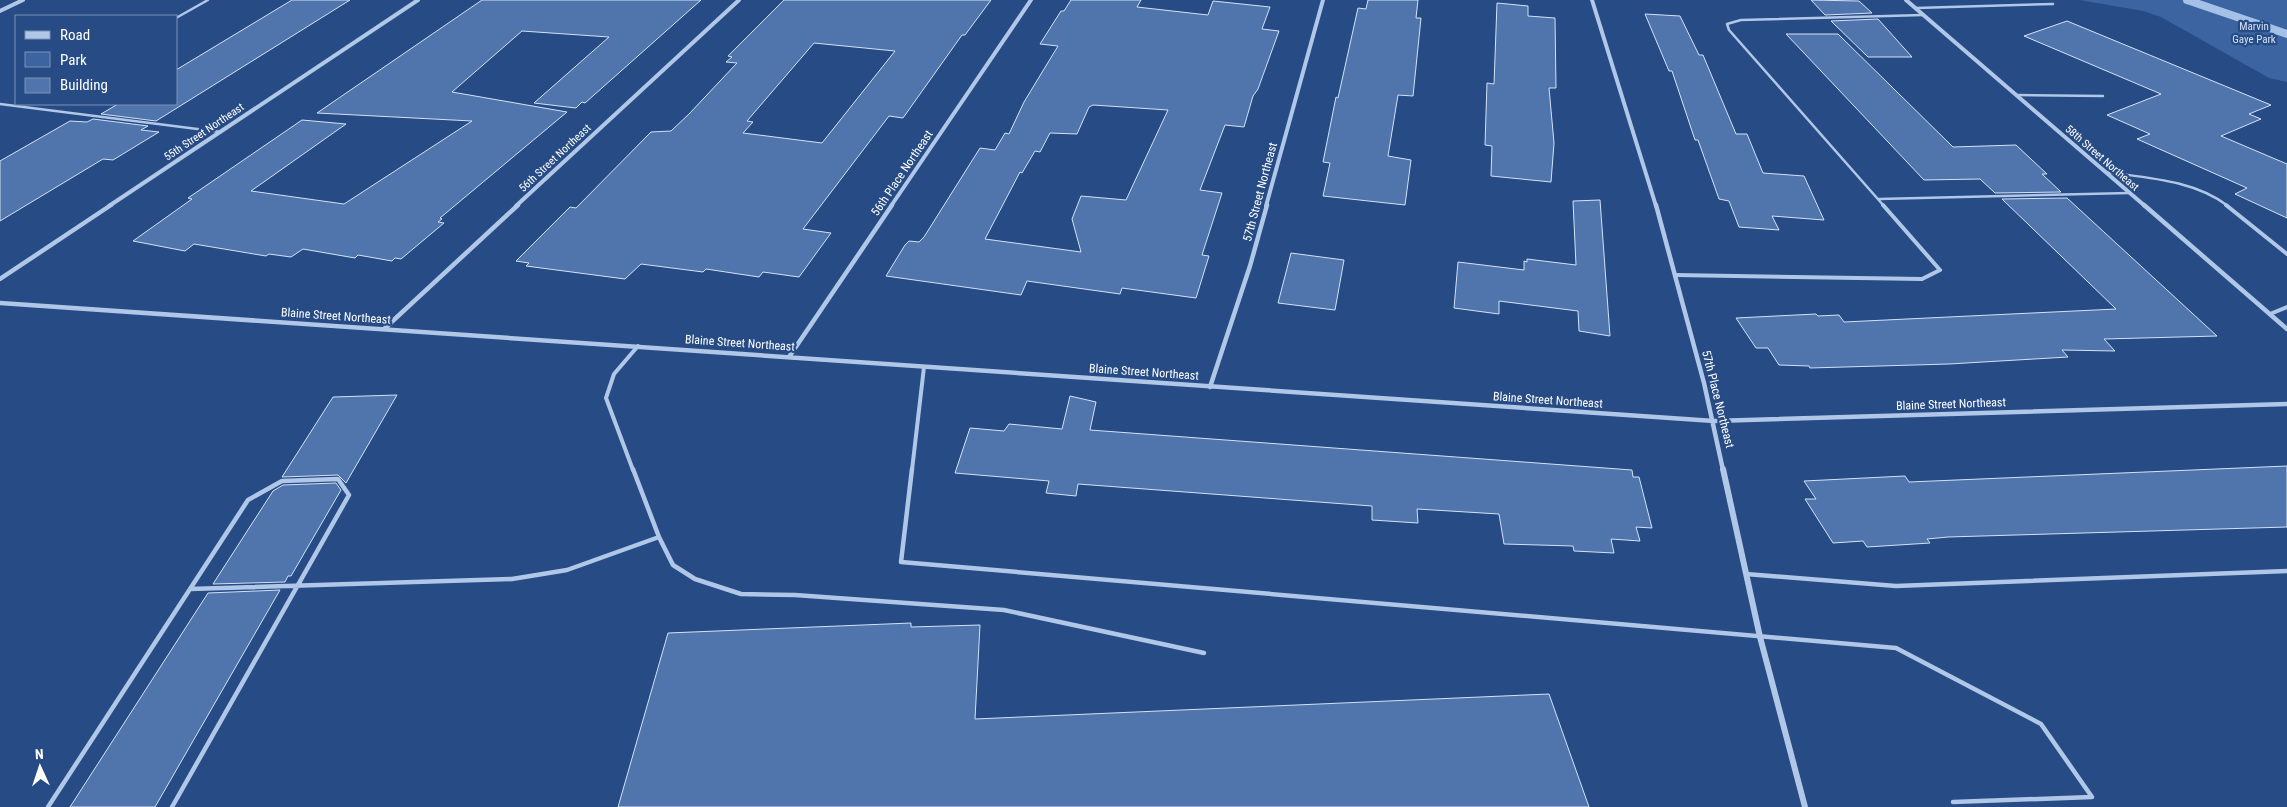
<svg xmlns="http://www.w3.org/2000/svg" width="2287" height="807" viewBox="0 0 2287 807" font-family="'Roboto Condensed',sans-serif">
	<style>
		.green { fill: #3b64a1 }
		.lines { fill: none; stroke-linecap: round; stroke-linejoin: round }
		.stream { stroke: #a5c1e8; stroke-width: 8 }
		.building { fill: #4f75ac; stroke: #d4e2f6; fill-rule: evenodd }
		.lane-far2 { stroke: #b0c7e8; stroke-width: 2.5 }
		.lane-far1 { stroke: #b0c7e8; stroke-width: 4 }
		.lane { stroke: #b0c7e8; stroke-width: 4.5 }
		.street-far2 { stroke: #b0c7e8; stroke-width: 4 }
		.street-far1 { stroke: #b0c7e8; stroke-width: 4.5 }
		.street { stroke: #b0c7e8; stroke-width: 6 }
		.labels { text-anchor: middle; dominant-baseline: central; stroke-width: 4.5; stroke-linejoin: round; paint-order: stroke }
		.far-park-label { font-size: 11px; fill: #d4e2f6; stroke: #264b85 }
		.far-street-label { font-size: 11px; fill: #fff; stroke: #264b85 }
		.street-label { font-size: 12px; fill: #fff; stroke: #264b85 }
	</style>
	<rect width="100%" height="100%" fill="#264b85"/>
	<path class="green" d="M2079,0h208v82l-18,-4 -108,-61 -18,-6z"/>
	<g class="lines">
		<path class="stream" d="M2187,0l100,34"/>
	</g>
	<path class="building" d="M292,0h58l-194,121 -55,-7 17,-10h58v-34z
		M482,0h219l-116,103 -3,-1 -6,6 -42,-5 75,-66 -87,-6 -70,61 115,20 -127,106 2,1 -4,3 6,1 -43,36 -6,-1 -3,3 -34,-6 -3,3 -52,-9 -12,8 -22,-3 -3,2 -72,-12 -9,7 -52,-10 59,-42 -4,-1 114,-78 44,4 -95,67 93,13 128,-83 -155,-8z
		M784,0h207l-26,35h-3l-59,83 -14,-2 -86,113 28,4 -32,44 -36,-5 -4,5 -53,-8 -3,3 -62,-8 -16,15 -99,-13 3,-3 -13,-2 54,-54 6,1 75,-76 20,-1 18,-17 48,-51 -11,-1 6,-5 -4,-1zM814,43l81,8 -73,92 -79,-10 10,-11 -6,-1z
		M1071,0h70l-4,7 71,8 5,-14 57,6 -8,22 17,2 -21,58 -5,7 -9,31 -19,-2 -25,65 22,3 -20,62 7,1 -13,42 -74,-10 -2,6 -93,-13 -6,14 -135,-19 19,-31 4,-4 10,1 5,-5 56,-89 15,2 10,-17 4,1 15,-32 34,-56 -18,-2 21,-33h3zM1093,105l75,5 -42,90 -45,-4 -9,23 9,33 -96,-13 35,-67 2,1 13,-22 5,1 10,-19 27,1 12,-27z
		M1368,0h50l-2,18h5l-8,78 -15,-1 -10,61 23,4 -6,45 -82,-9 7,-33 -7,-1 13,-65 2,1 20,-90 8,1z
		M1811,0l48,1 13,12 -47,2z
		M1497,3l31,3v10l27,2 1,70h-7l5,55 -3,39 -60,-6 1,-30 -7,-1 2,-62 7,1z
		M1645,14l35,2 19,39h4l33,79h11l16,39 41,3 20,44 -52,-4 7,14 -40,-3 -10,-26 -10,-2 -21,-59h-3l-23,-69h-3z
		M1878,19l34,38h-44l-37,-36z
		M2067,21l204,84 -22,9 12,5 -40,17 66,28v54l-52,-24 12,-6 -110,-49 13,-5 -43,-19 54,-21 -137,-58z
		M1786,34h52l115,113 63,-2 31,29h-5l19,18 -66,1 -15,-14 -56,1z
		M93,119l55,7 -7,4 18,2 -46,28 -10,-1 -103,62v-60l70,-40 17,1z
		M2067,198l150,138 -113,3 11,12 -53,-1 6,7 -119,7 -139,4 -1,-2 -30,-1 -11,-17h-12l-20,-30 80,-4 2,2 21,-1 5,7 272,-13 -114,-110z
		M1600,200l10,136 -31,-5 -1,-20 -79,-10v13l-45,-6 4,-46 66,8v-9l3,1v-3l49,6 -3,-64z
		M1291,253l53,7 -9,50 -57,-7z
		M397,395l-51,88 -8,-8 -56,2 51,-80z
		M1070,396l26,6 -6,28 542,40 1,7h6l13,51 -16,-1 4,14 -29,-2 3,14 -40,-2 -1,-5 -69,-2 -5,-30 -82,-5 1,14 -46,-3v-14l-294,-22 -2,12 -30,-3 3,-12 -94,-8 15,-45 34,3 5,-7 53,5z
		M2287,466v61l-339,10 -21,2 3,4 -63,4 -4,-6 -30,2 -28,-44h11l-12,-18 101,-5 4,6z
		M336,483l5,7 -50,86h-3l-3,6 -72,2 60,-93 10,-6z
		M280,590l-125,217h-85l138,-214z
		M911,623v4l69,-2 -5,94 574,-25 40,113h-971l50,-174z"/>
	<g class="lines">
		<path class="lane-far2" d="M1916,8l137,-4
			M176,18l32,-18
			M2016,95l87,1
			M0,104l221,28
			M2106,172c41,6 88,8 122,34
			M1879,199l250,-6
			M1884,206l-155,-176 -2,-6 14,-4 182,-5"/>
		<path class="lane-far1" d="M2226,205l61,49
			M1675,275l247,4 18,-9 -57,-65
			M2270,314l17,-7
			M633,470l-27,-72 8,-24 24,-28
			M912,470l12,-103"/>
		<path class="lane" d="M633,469l26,68 14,28 22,14 46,15 54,1 209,15 200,43
			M912,469l-11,93 995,86 145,76 51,73 -139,5
			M1746,574l150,12 391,-15
			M190,589l322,-10 55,-9 92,-33
			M48,807l200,-307 34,-19 56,-2 11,16 -177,312"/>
		<path class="street-far2" d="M1592,0l64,206
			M1906,0l239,206
			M0,11l23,-11
			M109,206l309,-206
			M516,206l223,-206
			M891,206l140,-206
			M1266,206l57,-206"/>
		<path class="street-far1" d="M1656,205l48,178 19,87
			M2144,205l143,124
			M0,279l111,-74
			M0,303l1714,118 573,-17
			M384,329l134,-124
			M789,357l103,-152
			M1210,387l40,-121 17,-61"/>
		<path class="street" d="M1723,469l37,168 45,170"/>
	</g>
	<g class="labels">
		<g class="far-park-label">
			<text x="2254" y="26">Marvin<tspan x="2254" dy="13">Gaye Park</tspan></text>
		</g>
		<g class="far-street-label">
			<text transform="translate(204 132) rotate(-34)">55th Street Northeast</text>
			<text transform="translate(555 158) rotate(-43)">56th Street Northeast</text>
			<text transform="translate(2102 158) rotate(41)">58th Street Northeast</text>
		</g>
		<g class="street-label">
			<text transform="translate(902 173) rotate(-56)">56th Place Northeast</text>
			<text transform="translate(1260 192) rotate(-75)">57th Street Northeast</text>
			<text transform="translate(336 316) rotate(4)">Blaine Street Northeast</text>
			<text transform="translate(740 343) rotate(4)">Blaine Street Northeast</text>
			<text transform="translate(1144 372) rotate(4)">Blaine Street Northeast</text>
			<text transform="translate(1718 399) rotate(76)">57th Place Northeast</text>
			<text transform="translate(1548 400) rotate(4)">Blaine Street Northeast</text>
			<text transform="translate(1951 404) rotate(-2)">Blaine Street Northeast</text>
		</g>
	</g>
	<rect x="15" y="15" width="162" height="90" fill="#264b85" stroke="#7d93b6"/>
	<rect x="25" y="31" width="25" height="8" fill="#b0c7e8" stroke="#7d93b6"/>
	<text x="60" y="40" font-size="15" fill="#ffffff">Road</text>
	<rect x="25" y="52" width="25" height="15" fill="#3b64a1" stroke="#7d93b6"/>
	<text x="60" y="65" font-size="15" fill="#ffffff">Park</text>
	<rect x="25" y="78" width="25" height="15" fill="#4f75ac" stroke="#7d93b6"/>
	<text x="60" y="90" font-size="15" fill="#ffffff">Building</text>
	<g transform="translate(40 767) rotate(357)" stroke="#264b85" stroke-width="4" paint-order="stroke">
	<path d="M0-4L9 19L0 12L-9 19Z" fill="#ffffff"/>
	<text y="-8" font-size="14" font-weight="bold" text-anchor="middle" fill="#ffffff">N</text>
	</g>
</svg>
